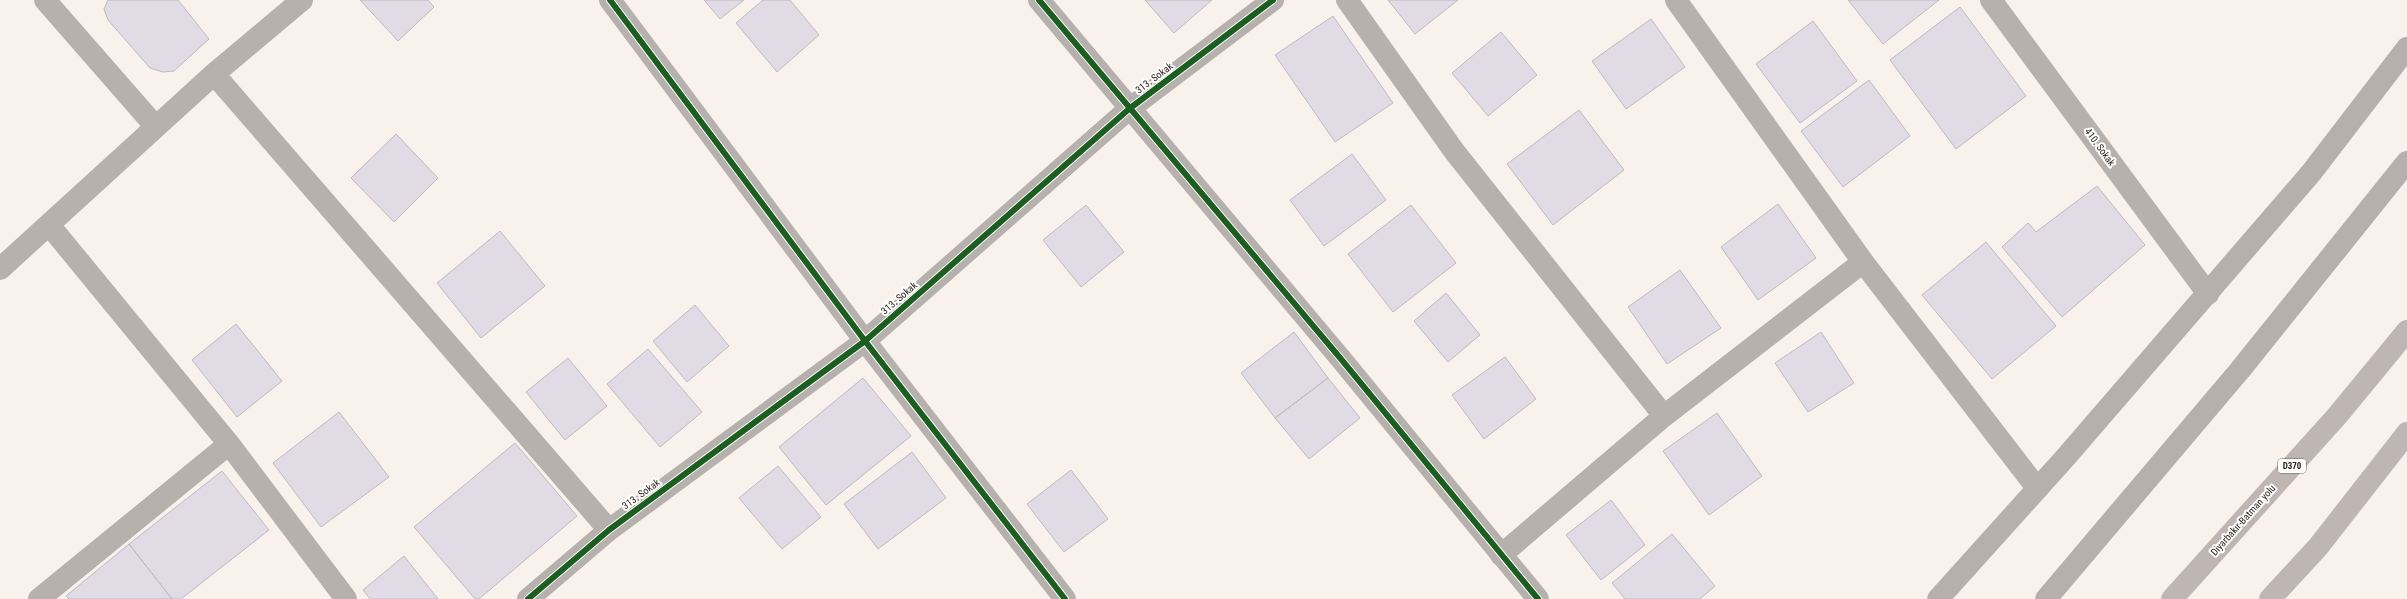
<svg xmlns="http://www.w3.org/2000/svg" width="2407" height="599" viewBox="0 0 2407 599" font-family="'Roboto Condensed',sans-serif">
	<style>
		.building { fill: #e0dbe5; stroke: #bebabe }
		.lines { fill: none; stroke-linecap: round; stroke-linejoin: round }
		.street { stroke: #b7b1ae; stroke-width: 22 }
		.secondary { stroke: #b7afab; stroke-width: 22 }
		.highway { stroke: #bfb6b3; stroke-width: 22 }
		.cycleway-casing { stroke: #fff; stroke-width: 8 }
		.cycleway { stroke: #1b5e20; stroke-width: 6 }
		.labels { text-anchor: middle; dominant-baseline: central; stroke-width: 4; stroke-linejoin: round; paint-order: stroke }
		.shield { fill: #fff; stroke: #676059; stroke-width: 1 }
		.shield-label { font-size: 9px; font-weight: bold; fill: #261c12 }
		.street-label { font-size: 10px; fill: #261c12; stroke: #fff }
	</style>
	<rect width="100%" height="100%" fill="#f9f2ec"/>
	<path class="building" d="M108,0h70l31,39 -35,32 -11,1 -13,-4 -42,-48 -4,-11z
		M360,0h68l6,7 -36,34z
		M704,0h40l-24,19z
		M763,0h27l29,35 -42,37 -41,-49z
		M1145,0h67l-38,33z
		M1388,0h70l-43,34z
		M1848,0h91l-56,44z
		M1960,7l66,89 -70,53 -66,-89z
		M1333,16l60,87 -58,39 -60,-87z
		M1651,19l34,48 -59,42 -34,-48z
		M1813,21l44,60 -57,42 -44,-59z
		M1501,32l36,43 -49,41 -36,-43z
		M1869,80l41,56 -67,51 -42,-56z
		M1579,110l45,60 -71,55 -46,-61z
		M396,134l42,44 -44,44 -43,-44z
		M1352,154l34,46 -62,46 -34,-46z
		M2097,186l48,59 -83,72 -60,-70 26,-24 8,9z
		M1778,204l38,54 -58,42 -37,-53z
		M1086,205l38,47 -43,35 -38,-47z
		M1411,205l45,58 -63,49 -45,-58z
		M500,231l45,55 -64,52 -44,-55z
		M1986,242l70,84 -64,53 -70,-84z
		M1680,270l41,58 -54,36 -39,-57z
		M1446,293l34,42 -32,27 -34,-41z
		M695,305l34,41 -42,36 -34,-41z
		M236,324l46,57 -45,36 -45,-57z
		M1294,332l34,46 -53,40 -34,-45z
		M1821,332l33,51 -46,29 -33,-49z
		M648,349l54,63 -42,35 -53,-63z
		M1505,357l31,42 -52,40 -32,-44z
		M568,358l39,48 -42,34 -39,-48z
		M863,378l48,58 -85,69 -47,-58z
		M1328,378l32,40 -51,41 -34,-41z
		M339,412l50,65 -68,50 -48,-64z
		M1717,413l45,63 -53,39 -46,-64z
		M515,443l62,73 -98,83h-4l-61,-72z
		M912,452l34,46 -68,51 -34,-45z
		M778,466l43,51 -39,32 -43,-51z
		M1071,470l37,49 -44,33 -37,-48z
		M222,471l47,59 -88,69h-9l-43,-55z
		M1611,500l34,45 -44,35 -35,-45z
		M1672,534l43,52 -15,13h-75l-13,-16z
		M129,544l43,55h-103l-3,-3z
		M404,556l34,43h-68l-7,-9z"/>
	<g class="lines">
		<path class="street" d="M45,0l111,127
			M610,0l255,341 200,258
			M1039,0l302,359 197,240
			M1347,0l107,151 210,265
			M1676,0l187,262 174,226
			M1991,0l217,294
			M214,74l395,456
			M50,226l179,218 117,155
			M0,269l214,-195 88,-74
			M1501,555l163,-139 199,-154
			M39,599l190,-155
			M528,599l81,-69 256,-189 264,-232 144,-109"/>
		<path class="secondary" d="M1938,599l127,-141 246,-285 96,-125
			M2046,599l194,-229 167,-208"/>
		<path class="highway" d="M2172,599l165,-183 70,-85
			M2270,599l48,-52 89,-114"/>
		<g class="cycleway-casing">
			<path id="cycleway" d="M610,0l255,341 200,258
				M1039,0l302,359 197,240
				M528,599l81,-69 256,-189 264,-232 144,-109"/>
		</g>
		<use href="#cycleway" class="cycleway"/>
	</g>
	<g class="labels">
		<rect class="shield" x="2278" y="459" width="28" height="14" rx="3"/>
		<g class="shield-label">
			<text x="2292" y="466">D370</text>
		</g>
		<g class="street-label">
			<text transform="translate(1154 78) rotate(-37)">313. Sokak</text>
			<text transform="translate(2100 147) rotate(54)">410. Sokak</text>
			<text transform="translate(899 298) rotate(-41)">313. Sokak</text>
			<text transform="translate(641 494) rotate(-36)">313. Sokak</text>
			<text transform="translate(2243 520) rotate(-48)">Diyarbakır-Batman yolu</text>
		</g>
	</g>
</svg>
